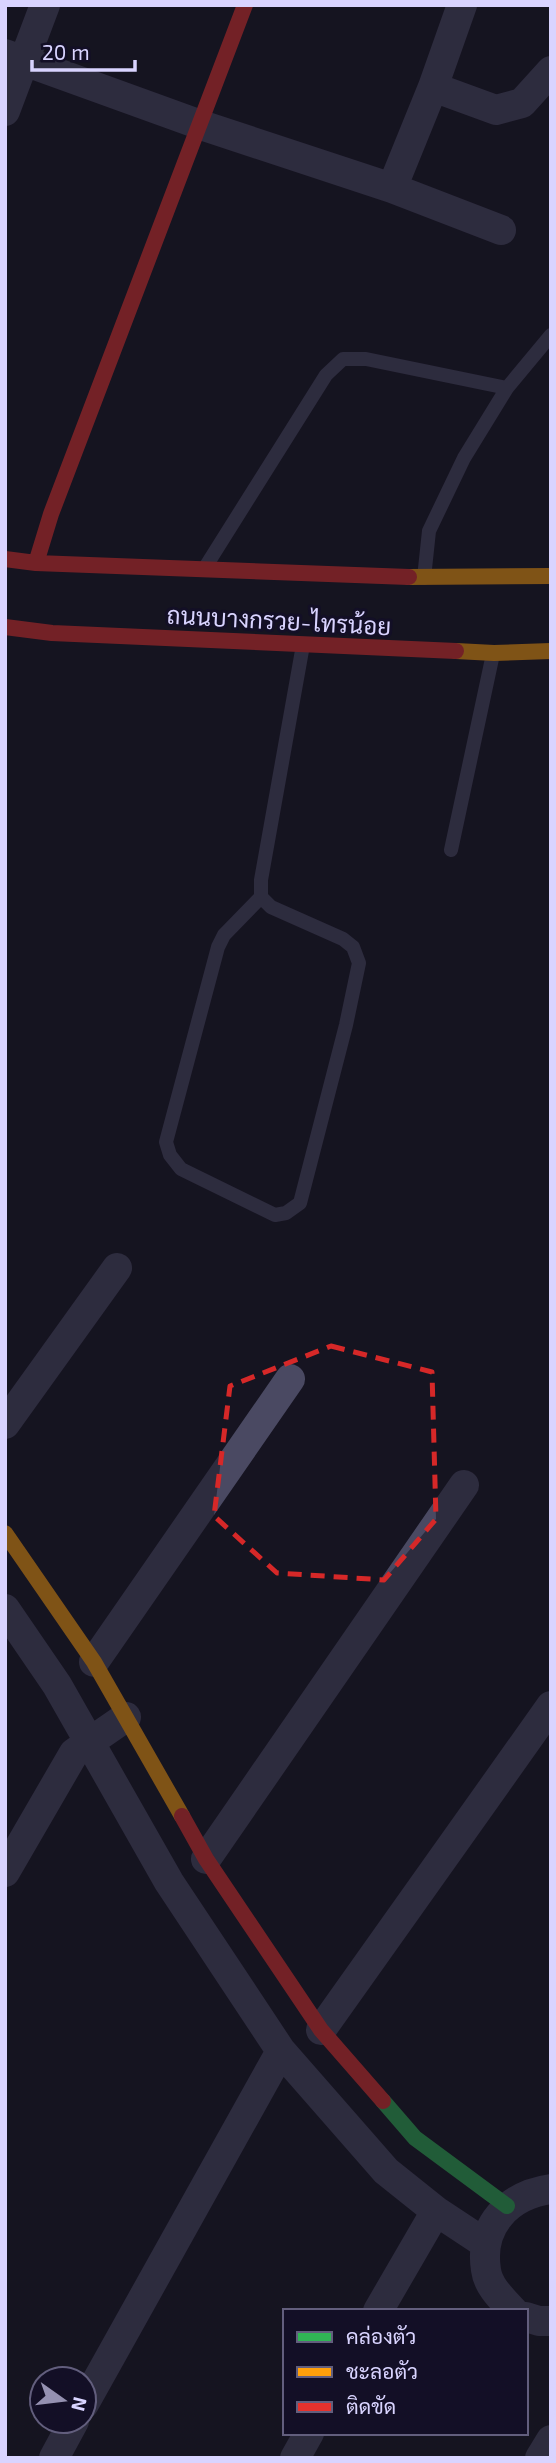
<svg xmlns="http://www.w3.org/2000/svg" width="556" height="2463" viewBox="0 0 556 2463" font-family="'Exo 2',Sarabun,sans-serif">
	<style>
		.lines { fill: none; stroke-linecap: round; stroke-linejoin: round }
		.lane { stroke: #4a4962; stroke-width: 14 }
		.street { stroke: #4a4962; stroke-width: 30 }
		.fast { stroke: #30b455; stroke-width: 16 }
		.slow { stroke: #ff9f0a; stroke-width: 16 }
		.jam { stroke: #e5322d; stroke-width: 16 }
		.marked { fill: none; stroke: #d62828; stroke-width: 5; stroke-dasharray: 14 9; stroke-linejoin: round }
		.labels { text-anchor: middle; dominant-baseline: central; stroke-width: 6; stroke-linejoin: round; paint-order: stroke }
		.street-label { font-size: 24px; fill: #d9d4ff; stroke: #130f26 }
	</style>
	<rect width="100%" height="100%" fill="#161421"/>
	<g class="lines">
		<path class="lane" d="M206,566l120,-191 17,-16h23l141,29
			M424,578l5,-47 35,-73 43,-70 44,-53
			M451,850l42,-196
			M261,897l10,10 72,32 10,8 6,16 -13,62 -46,178 -14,10 -11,2 -94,-46 -11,-14 -4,-13 52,-195 6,-12 37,-38v-17l42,-235"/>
		<path class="street" d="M5,54l196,71 191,63 109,42
			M433,87l63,23 26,-7 29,-32
			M5,111l40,-106
			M392,188l41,-101 29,-82
			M5,1424l112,-156
			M5,1609l52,76 112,197 112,169 105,120 50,40 50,33
			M94,1662l196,-283
			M206,1859l258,-374
			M5,1872l69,-119 52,-36
			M321,2030l230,-324
			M378,2311l58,-100
			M513,2311c-11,-12 -25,-25 -27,-41 -7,-45 23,-75 65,-81
			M526,2317l13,4h12
			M84,2404l197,-353
			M54,2458l20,-37
			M295,2458l14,-25
			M540,2458l11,-18"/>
		<path class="fast" d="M383,2101l32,37 92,68"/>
		<path class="slow" d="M409,577l142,-1
			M456,651l38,2 57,-2
			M5,1533l89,129 88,154"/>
		<path class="jam" d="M5,559l31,4 373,14
			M36,563l15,-49 194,-509
			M5,627l47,6 404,18
			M182,1816l24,43 115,171 62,71"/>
	</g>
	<path d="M0 0H556V2463H0ZM331,1346l101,26 4,147 -52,61 -107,-7 -63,-57 16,-130z" fill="#161421" fill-opacity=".55" fill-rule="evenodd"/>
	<path class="marked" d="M331,1346l101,26 4,147 -52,61 -107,-7 -63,-57 16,-130z"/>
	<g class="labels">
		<g class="street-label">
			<text transform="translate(279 620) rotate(3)">ถนนบางกรวย-ไทรน้อย</text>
		</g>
	</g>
	<rect width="556" height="2463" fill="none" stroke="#d9d4ff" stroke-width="14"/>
	<rect x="283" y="2309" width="245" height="126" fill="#130f26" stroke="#625e7d" stroke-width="2"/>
	<rect x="297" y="2332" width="35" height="10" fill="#30b455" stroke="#625e7d" stroke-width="2"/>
	<text x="346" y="2344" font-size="21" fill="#d9d4ff">คล่องตัว</text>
	<rect x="297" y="2367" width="35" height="10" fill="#ff9f0a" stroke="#625e7d" stroke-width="2"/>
	<text x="346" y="2379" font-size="21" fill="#d9d4ff">ชะลอตัว</text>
	<rect x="297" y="2402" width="35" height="10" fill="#e5322d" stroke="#625e7d" stroke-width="2"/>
	<text x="346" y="2414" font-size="21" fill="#d9d4ff">ติดขัด</text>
	<g transform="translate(63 2400) rotate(104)"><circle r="33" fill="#130f26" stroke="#625e7d" stroke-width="2"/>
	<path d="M0-5L12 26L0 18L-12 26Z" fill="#9591b1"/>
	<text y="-10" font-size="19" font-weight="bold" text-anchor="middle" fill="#d9d4ff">N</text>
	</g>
	<path d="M32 60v10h103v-10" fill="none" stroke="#d9d4ff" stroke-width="3.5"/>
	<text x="42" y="60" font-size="21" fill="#d9d4ff" stroke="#130f26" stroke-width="5" paint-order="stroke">20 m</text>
</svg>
